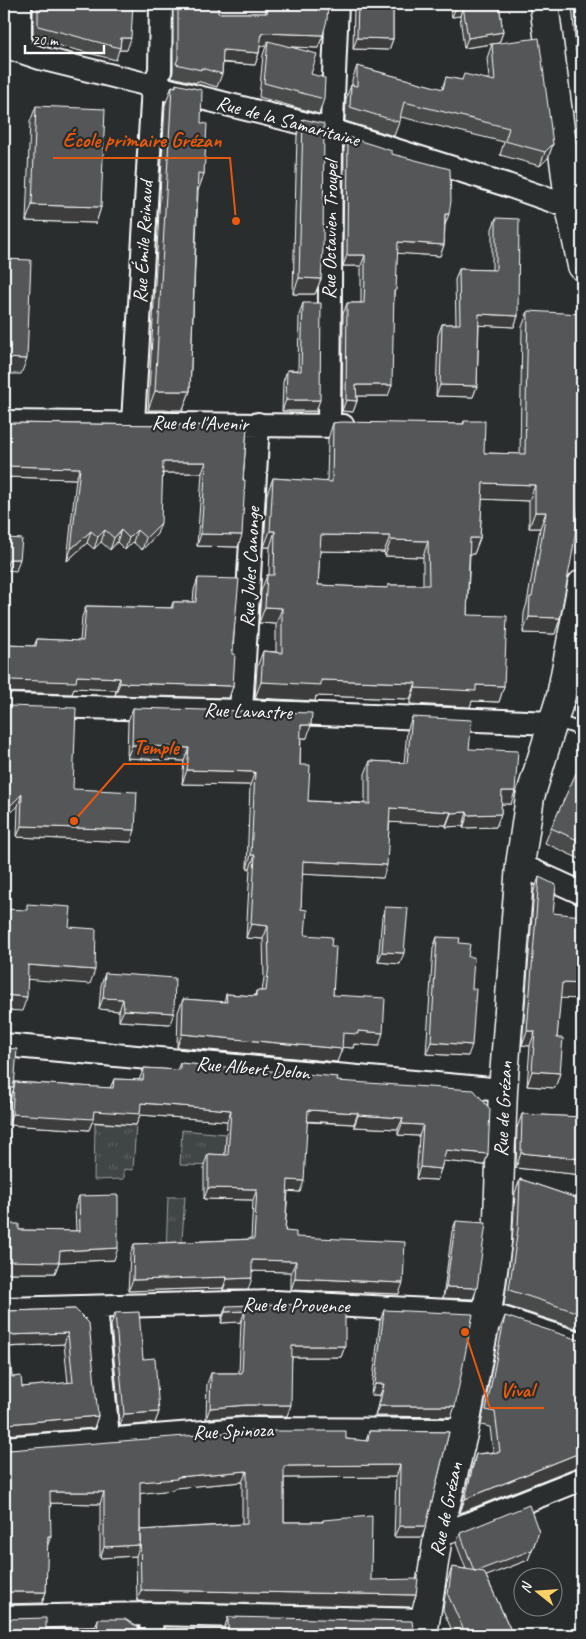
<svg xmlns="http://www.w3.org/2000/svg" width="586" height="1639" viewBox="0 0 586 1639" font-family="Caveat,sans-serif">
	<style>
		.grass { fill: url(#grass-tufts); stroke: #a0a2a2 }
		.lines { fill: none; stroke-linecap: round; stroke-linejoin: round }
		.service-casing { stroke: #fff; stroke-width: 15 }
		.minor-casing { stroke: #fff; stroke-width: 26 }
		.tertiary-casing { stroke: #fff; stroke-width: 31 }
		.service { stroke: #2a2d2e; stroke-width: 11 }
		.minor { stroke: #2a2d2e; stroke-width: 22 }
		.tertiary { stroke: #2a2d2e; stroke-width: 28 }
		.wall { fill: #494b4c; stroke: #fff; fill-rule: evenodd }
		.shaded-wall { fill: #3c3d3e; stroke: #fff }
		.building { fill: #555758; stroke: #fff; fill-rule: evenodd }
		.labels { text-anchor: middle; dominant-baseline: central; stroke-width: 4.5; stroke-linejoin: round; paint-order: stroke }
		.street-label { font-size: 20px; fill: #fff; stroke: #2a2d2e }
		.leader { fill: none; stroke: #e8590c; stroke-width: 2 }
		.callout-dot { fill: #e8590c; stroke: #2a2d2e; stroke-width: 2 }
		.callout-label { font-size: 21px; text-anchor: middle; font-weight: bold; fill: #e8590c; stroke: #2a2d2e; stroke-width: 4.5; stroke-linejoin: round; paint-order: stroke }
	</style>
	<defs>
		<pattern id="grass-tufts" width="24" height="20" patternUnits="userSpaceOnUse" patternTransform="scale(1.25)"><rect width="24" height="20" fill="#414445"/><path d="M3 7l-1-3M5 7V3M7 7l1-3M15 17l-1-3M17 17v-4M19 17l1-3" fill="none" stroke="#5e6061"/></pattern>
	</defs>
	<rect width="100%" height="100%" fill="#2a2d2e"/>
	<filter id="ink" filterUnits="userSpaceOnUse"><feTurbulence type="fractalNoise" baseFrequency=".02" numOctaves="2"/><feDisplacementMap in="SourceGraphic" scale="10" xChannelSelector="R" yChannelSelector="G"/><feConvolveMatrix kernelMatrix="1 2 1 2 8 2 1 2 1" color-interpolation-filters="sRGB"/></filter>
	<g filter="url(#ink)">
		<path class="grass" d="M95,1123l41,2 -3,45 -9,-1v10l-30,1z
			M182,1130l44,4 -2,32 -44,-1z
			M168,1197h17l-4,57h-15z"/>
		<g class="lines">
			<g class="service-casing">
				<path id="service" d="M552,723l16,2 14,5"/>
			</g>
			<g class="minor-casing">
				<path id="minor" d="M4,46l36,12 291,72 176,55 63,22 12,-1
					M20,51v-47
					M4,422l339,4
					M133,422l20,-336 7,-15 1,-67
					M329,426l2,-282 6,-140
					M4,705l237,6 311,12
					M241,711l17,-287
					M520,865l62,28
					M4,1045l499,45
					M96,1307l12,131
					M4,1309l271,-7 212,11 95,31
					M4,1448l239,-19 221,1
					M438,1536l144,-57
					M4,1617l148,-3 273,6
					M151,1635l1,-21"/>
			</g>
			<g class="tertiary-casing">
				<path id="tertiary" d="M544,4l26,203 12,59
					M423,1635l15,-99 26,-106 23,-117 10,-71 6,-152 17,-225 10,-68 31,-101 21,-112"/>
			</g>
			<use href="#service" class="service"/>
			<use href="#minor" class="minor"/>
			<use href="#tertiary" class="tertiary"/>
		</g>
		<path class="wall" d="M33,4h76l18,46h-8l-3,10 -83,-21z
			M173,4h45v9h47l3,-9 55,31 -5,13 -27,-1 20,27 13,25 -5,15 -60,-17 4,-42 3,-9h-6l-1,7 -4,12 -32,-2 -1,11 -5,13 -20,-6 -1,2 -24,-6 1,-6z
			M354,4h54l-2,5h-13v30l-4,11 -36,-1z
			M449,4h50l4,28 -4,11 -35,5 -4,-32 -8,1z
			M572,4h10v119l-1,1 -4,-72h-1z
			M492,44l61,100 -5,14 -8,8 -40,-11 4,-13 -103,-25 -7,19 -49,-15 1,-22 5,-14h1v-5l5,-14 85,23 4,-12 15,3 28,-1 -2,-21z
			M176,84l25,39 3,51 -6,17 -8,200 -7,19h-35l17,-305 7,-19 3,1z
			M36,106l65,101 -5,16 -70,-2 4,-99z
			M303,119l18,160 -6,15h-22l4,-159z
			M348,137l44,17 53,71 -1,20 -4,11 -43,-3 -3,43 -6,100h-31v5l-4,11 -11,-1 1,-97 4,-11h14v-37h-18l1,-118z
			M496,218l22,98 -4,11 -35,-2 -2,61 -4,11 -37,-1 2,-61 4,-11h14l-1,-44 4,-11 33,1v-41z
			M303,303l13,108h-34l1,-29 4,-12h11l1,-55z
			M528,311l54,7v56h-1l-26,260 -32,-1 1,-20 3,-10 13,-75h-11v-27l-47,-2 -2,39 -6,16h-4l-3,61 37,71 -5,16 -27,-1 -2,6 -60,-3v-5l-94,-3 -1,5 -60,-3 2,-31 6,-16 13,1v-28l-17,-1 2,-32 6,-16h2l1,-28h-6l3,-53 6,-16 54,4 1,-43 5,-16 130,1 1,-3 20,32 36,1 2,-127zM320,551l64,1 1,4 38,1v28h-35l-1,3 -69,-3z
			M4,423l243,3 -9,121 -41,-1 5,-73h-39l-6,61 -15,16 -9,-8 -8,8 -8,-8 -7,8 -9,-8 -7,7 -7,-6 -20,18 9,-82 -72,-2z
			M198,578l34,76 1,32 -4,12 -114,-3 1,-5 -42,-2 -2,6 -68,-2v-47l30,1 3,-7 43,2 2,-24 4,-11 85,2 2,-6h20l1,-12z
			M582,678v37l-9,-4 5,-22z
			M4,705l69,84 58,53 -114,-5 1,-31 -14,13z
			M133,708l174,30h-6l-1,27 8,36 57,2v-29l5,-13 34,2 3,-32 5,-14 57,32 42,55h-10v10l-5,13 -33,1v-2l-17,1v-2l-56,-3 -7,56 -81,-4 -1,35 4,26 26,11 2,49 46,51 -25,-2 -1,4 -11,-1 -5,15 -160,-15 1,-35 5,-13 41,3 2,-8 29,2 1,-5h6l2,-13 -1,-39 -17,-1 4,-70h-3l3,-83 -68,-1 2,-23 -57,-3 1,-37z
			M582,762v98l-37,-17 6,-15z
			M539,877l14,36 7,85 -3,40 3,35 -5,15 -28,-2 3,-40 -8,-1 12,-154z
			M385,907l15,57 -22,-2 4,-45z
			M437,937l22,6 9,14v99l-42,-2 7,-106z
			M105,973l65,51 -51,-3v-10l-20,-2 2,-24z
			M180,1063l157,18 151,73 -4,11 -41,-4 -2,8 -4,11 -21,-1 3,-43 -21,-1v-6l-44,-2v-3l-47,-2 -7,70 -12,-1 -3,40 114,63 -108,-4v-18l-39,-1 -4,19h-25v-2l-95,3 2,-36 4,-11 117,-5 2,-39 -49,-1v-34l4,-11 17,1 2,-34 -87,-6 -4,10 -44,-3 -3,8 -81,-5 1,-25 -2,7 7,-25 96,6 4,-9 25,1 5,-12 33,2z
			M582,1090v85l-66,-7 1,-40 5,-14 55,3v-13z
			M520,1179l62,21v130l-78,-25 8,-61 3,-51z
			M79,1196l35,64 -55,2 -4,11h-51v-49l15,6 57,1 -1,-24z
			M456,1221l21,67 -4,11 -30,-1 9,-67z
			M226,1306l119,40 -4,11h-49l-5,59h-44l-37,3 1,-35 4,-11h28l2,-51 -20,1 1,-6z
			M4,1309l5,2 66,-2 23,107 -4,12 -90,7zM64,1344l4,39 -46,4 -10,-10 -3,-30z
			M384,1310l71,96 -4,11 -76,-1 5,-21h-9l9,-74z
			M115,1313l28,46 16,53 -4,11 -35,3 -9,-101z
			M505,1316l72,151 -117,46 11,-44 5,-15 17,-2 -3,-25 -9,-2 18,-94z
			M369,1431l80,1 -23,94 -4,11h-28l2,-60 -112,1v44h38l1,-2 48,60 45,15 -4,12 -275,-6 -1,-45 -36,2v-54l-49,-1 -4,44 -1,45 -4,11 -37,1v-16l4,-138 337,-11 20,2zM242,1482v42l-102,6v-37l33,-3 1,-2z
			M539,1532l-11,28 -42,16 27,59h-59l-11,-25 4,-28 5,-15 14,2 -10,-26 4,-10z
			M228,1617l185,12 4,6h-193v-6z
			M9,1619l37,16h-41v-5z
			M98,1619l41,16h-46l1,-4z"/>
		<path class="shaded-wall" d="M391,4h17l-2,5h-17z
			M463,6l-3,10 -8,1 4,-10z
			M503,32l-4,11 -35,5 4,-10z
			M262,33l61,2 -5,13 -50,-2v-5l-2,5h-8z
			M581,36h1v2l-5,14h-1z
			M121,38h10l-4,12h-8l1,-2z
			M357,38l36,1 -4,11 -36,-1z
			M223,50l36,3 -4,12 -36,-3z
			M553,144l-5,14 -8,8 5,-14z
			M32,205l69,2 -5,16 -70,-2z
			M445,214h4l-4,11z
			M398,242l46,3 -4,11 -46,-3z
			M347,255h18l-4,11h-18z
			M299,278l22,1 -6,15h-22z
			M479,314l39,2 -4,11 -39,-2z
			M4,358l23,1 -6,15h-17z
			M581,358h1v16h-7z
			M356,385h36l-4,11h-36z
			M440,385l37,1 -4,11 -37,-1z
			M155,391h35l-7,19h-35z
			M286,400h34l-4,11h-34z
			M346,400l11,1 -4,11 -11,-1z
			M163,462h43l-4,11h-43z
			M5,466l75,2 -4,11 -72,-2z
			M483,483l52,2 -6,16 -51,-2z
			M535,512h11l-6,16h-11z
			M161,523l-4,11 -15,16 4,-12z
			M105,530l-4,12 -7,7 4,-12z
			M121,530l-4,12 -7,8 4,-12z
			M137,530l-4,12 -8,8 4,-12z
			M91,531l-4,12 -20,18 4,-12z
			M270,531h5l-5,16h-6z
			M201,534l41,1 -4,12 -41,-1z
			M321,535l69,1 -6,16 -68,-1z
			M470,538h10l-6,16h-10z
			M391,540l37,1 -5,16 -38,-1z
			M9,559h11l-4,12 -10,-1 -2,6v-10z
			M265,607l17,1 -6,16 -17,-1z
			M529,617l31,1 -5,16 -32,-1z
			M77,676l43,2 -4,12 -42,-2 -2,6 -68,-2v-10l5,-2z
			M321,680l95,3 -6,16 -94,-3 -1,5 -60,-3 6,-16z
			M120,683l113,3 -4,12 -114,-3z
			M476,685l28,1 -5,16 -27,-1 -2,6 -60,-3 5,-16z
			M301,725h10l-4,13h-10z
			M132,745l57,3 -5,13 -57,-3z
			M187,770l68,2 -5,13 -68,-1z
			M502,791h13l-4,13h-14z
			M22,794l-4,12 -14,13v-7z
			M390,808l61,4 -5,13 -61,-3z
			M467,812l-4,14 -17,1 5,-14z
			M501,814l-5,13 -33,1 5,-13z
			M21,826l114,4 -4,12 -114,-5z
			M251,855h4l-5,13h-3z
			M303,861l84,4 -4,13 -85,-4z
			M251,924l17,2 -5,13 -17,-1z
			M382,952l22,1 -4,11 -22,-2z
			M28,965l67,5 -5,14 -67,-5z
			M562,983l20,1v15l-26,-1z
			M4,995l23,2 -5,14 -18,-1z
			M103,998l20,1 -4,12 -20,-2z
			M124,1010l50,3 -4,11 -51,-3z
			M358,1031l25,2 -4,13 -25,-2 -1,4 -15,-1 5,-14z
			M527,1031h8l-5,15 -8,-1z
			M182,1034l160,15 -5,13 -160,-15z
			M431,1042l41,3 -4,11 -42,-2z
			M532,1071l28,2 -5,15 -28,-2z
			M4,1087l10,1 -7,19h-3z
			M141,1103l90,7 -4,11 -87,-6 -4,10 -44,-3 -3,8 -81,-5 4,-11 82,-3z
			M308,1110l50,3 -4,11 -50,-3z
			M358,1115l45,3 -5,11 -44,-2z
			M402,1124l21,1 -4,11 -21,-1z
			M446,1150l42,4 -4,11 -42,-4z
			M521,1153l61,6v16l-66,-7z
			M420,1167l21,2 -4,11 -21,-1z
			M288,1180l16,1 -4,11 -16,-1z
			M208,1188l49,1 -4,11 -49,-1z
			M118,1248l-4,12 -55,2 -4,11h-51v-12l56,-10z
			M252,1260l44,1 -5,11 -43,-1z
			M227,1277l-4,11 -95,3 5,-11z
			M252,1278l-4,12h-25l4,-11z
			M295,1278l108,5 -4,11 -108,-4z
			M446,1287l31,1 -4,11 -30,-1z
			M245,1311l-4,11 -20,1 4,-11z
			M68,1333l-4,11 -60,3 3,-12z
			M292,1346h53l-4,11h-53z
			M375,1384h9l-4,11h-9z
			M247,1405h44l-4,11h-44l-37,3 4,-11z
			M379,1406h76l-4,11 -76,-1z
			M159,1412l-4,11 -35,3 4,-12z
			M98,1416l-4,12 -90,7v-10l3,-1z
			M582,1452v15h-5l-117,46 5,-14z
			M400,1465l-4,12 -116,1 4,-12z
			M247,1471l-5,11 -68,6 -1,2 -37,4 4,-12 37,-5z
			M50,1492h54l-4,12 -54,-1z
			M399,1526h27l-4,11h-28z
			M539,1532l-11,28 -57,22 3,-10z
			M48,1536h3l-4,11z
			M140,1545l-4,11 -36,2 4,-11z
			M4,1577h5l-4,11h-1z
			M141,1590l275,5 -4,12 -275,-6z
			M9,1592h37l-4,11 -37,1z"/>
		<path class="building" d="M38,4h71l24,1 -2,33h-10l-1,10 -82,-22z
			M178,4h40v9h49l1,-9h60l-1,16 -4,15 -61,-2 -3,20 -36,-3 -1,24 -21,-6v2l-25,-6 2,-6z
			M358,4h35v35l-36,-1z
			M455,4h44l4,28 -35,6 -5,-32 -7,1z
			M579,4h3v32h-1z
			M539,38l14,106 -8,8 -40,-11 4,-13 -105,-26 -5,20 -49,-15 1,-22 6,1v-20l86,23 3,-12 16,3 2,-6 31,7 -3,-37z
			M268,41l49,13 -6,20 14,4 -1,21 -60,-16z
			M176,84l26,6 -1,33 6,1 -3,50 -6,-1 -8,218h-35l17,-305 4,1z
			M36,106l69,3 -4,98 -69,-2z
			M303,119l21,5 -1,125 -2,30 -22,-1z
			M348,137l44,14v3l58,15 1,32 -2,13h-4l-1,31 -46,-3 -2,48 -2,1 -2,94h-36l1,16 -11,-1 1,-97h17l1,-24v-24h-18z
			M496,218l23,1 -1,97 -39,-2 -2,72 -37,-1 2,-61h18l-1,-55 37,1z
			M4,259l27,1 -4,99 -23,-1z
			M303,303h18l-1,97h-34l1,-30 14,1z
			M528,311l53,3 1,4v40h-1l-1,95h2v37l-10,65 -12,63 -31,-1 1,-20h2l14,-85h-11v-27l-52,-2 -3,55h-10l-3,77 40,1 -3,70 -28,-1v6l-61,-3 1,-5 -95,-3v5l-60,-3 2,-31 19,2v-45l-17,-1 2,-32h7l1,-44h-5l3,-53 59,4 1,-59 8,-1 123,2v-3h21l-1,32 41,1zM321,535l69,1 1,4 37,1 1,44h-41v3l-70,-3z
			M4,423l243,3 -4,54h2l-3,55 -41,-1 5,-72h-43l-2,61 -15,15 -9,-8 -8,8 -8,-8 -7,8 -9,-8 -7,7 -7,-6 -20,18 9,-81 -75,-2 -1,14z
			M4,527h5l-1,11 14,1 -2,20h-11l-2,7h-3z
			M198,578l41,1 -7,75h3l-2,32 -113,-3v-5l-43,-2 -1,6 -67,-2 -5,2v-37l32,1 1,-7 46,2 3,-35 87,2v-6h23z
			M582,680v17l-4,-2z
			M4,705l3,1 69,2 -3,81 64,3 -2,38 -114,-4 1,-32 -18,18z
			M133,708l179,5 -1,12h-10l-1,40h10l-2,36 62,3v-43l37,2 5,-46 60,3 -3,29 49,2 -3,40h-13l-1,23 -33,1 -1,-3 -16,1v-1l-61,-4 -3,57 -84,-4 -2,48 6,1 -2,25 27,2 -1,9h5l-3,49 52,3 -2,35 -25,-2v3l-15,-1 -1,16 -160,-15 1,-35 44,3 -1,-8 30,2v-5h10l3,-26 -1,-39 -17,-2 4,-69h-4l4,-83 -68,-2 2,-22 -57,-3z
			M581,762h1v80l-31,-14z
			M539,877l17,8 -3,28 29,3v68l-20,-1 -5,55h6l-3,35 -28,-2 3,-40h-8z
			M27,904l44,3 -2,20 27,2 -1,41 -67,-5 -1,32 -23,-2v-86l23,1z
			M385,907l23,1 -4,45 -22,-1z
			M437,937l23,1 -1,5 11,1 -2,13h6l-2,32h4l-4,56 -41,-3z
			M105,973l70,5 -1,35 -50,-3 -1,-11 -20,-1z
			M4,1048l13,1 -3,39 -10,-1z
			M180,1063l158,14 -1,4 137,9 16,19 -2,45 -42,-4 -5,19 -21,-2 3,-42 -21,-1 1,-6 -45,-3v-2l-50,-3 -4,71 -16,-1 -3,51 11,1v5l109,5 -2,41 -108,-5 1,-17 -44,-1v18l-25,1v-2l-94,3 1,-36 120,-5 3,-50 -49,-1v-34l20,1 3,-45 -90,-7 -1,11 -46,-3 -1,8 -81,-5 2,-32 99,6 1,-9 29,1 1,-12 36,2z
			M582,1095v64l-61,-6 1,-39 59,3z
			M520,1179l62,21v114l-73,-24 9,-61z
			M118,1195v53l-58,3 -1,11 -55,-1v-37h15v6l61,1 -1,-35z
			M456,1221l30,2 -9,65 -31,-1z
			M279,1304l66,4v38h-53l-1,59h-44l-37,3 1,-35h31l3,-62 -20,1 1,-6z
			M4,1309l5,2 66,-2 14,14 9,93 -91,8 -3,1zM68,1333l5,49 -51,5 -1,-11 -9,1 -5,-42z
			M384,1310l89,4 -18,92h-76l5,-22h-9z
			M139,1312l4,47 12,-1 4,54 -35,2 -9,-101z
			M505,1316l77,25v111l-117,47 11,-45 24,-2 -5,-40 -9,-2z
			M248,1431h98v8l22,2 1,-10 80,1 -23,94h-27l1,-61 -116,1v56h39v-2l49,-4 -1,64 47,-1 -2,16 -275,-5 -1,-60v15l-36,2v-55h-54l1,44h-3l-2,56h-37v-15h-5v-128l5,1zM247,1471v53l-107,6v-48l37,-3v-2z
			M529,1505l10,27 -7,18 -55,21h-3l-14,-38z
			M452,1567l32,5 29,63h-47l-18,-40z
			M228,1617l184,4 1,8 4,6h-189z
			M46,1618v17h-37v-16z
			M98,1619h27l14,9v7h-42z"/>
	</g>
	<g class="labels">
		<g class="street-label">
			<text transform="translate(288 121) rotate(15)">Rue de la Samaritaine</text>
			<text transform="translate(330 230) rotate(-89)">Rue Octavien Troupel</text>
			<text transform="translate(143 242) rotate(-87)">Rue Émile Reinaud</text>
			<text transform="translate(200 423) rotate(1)">Rue de l'Avenir</text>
			<text transform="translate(250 567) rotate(-87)">Rue Jules Canonge</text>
			<text transform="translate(248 711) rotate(2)">Rue Lavastre</text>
			<text transform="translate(253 1068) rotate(5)">Rue Albert Delon</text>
			<text transform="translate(503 1109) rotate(-87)">Rue de Grézan</text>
			<text transform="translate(296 1305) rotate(1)">Rue de Provence</text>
			<text transform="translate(233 1431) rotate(-2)">Rue Spinoza</text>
			<text transform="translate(446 1509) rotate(-78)">Rue de Grézan</text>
		</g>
	</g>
	<path class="leader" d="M236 221L230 158H53M74 821L124 764H189M465 1332L490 1408H544"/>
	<g class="callout-dot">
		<circle cx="236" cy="221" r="5"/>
		<circle cx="74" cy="821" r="5"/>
		<circle cx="465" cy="1332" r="5"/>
	</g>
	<g class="callout-label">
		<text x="142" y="147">École primaire Grézan</text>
		<text x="156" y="754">Temple</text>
		<text x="517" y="1397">Vival</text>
	</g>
	<rect width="586" height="1639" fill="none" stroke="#2a2d2e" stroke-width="20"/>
	<rect x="10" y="10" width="566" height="1619" fill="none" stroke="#fff" stroke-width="2" filter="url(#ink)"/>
	<g transform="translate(538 1592) rotate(287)"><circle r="24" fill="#2a2d2e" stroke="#7f8182"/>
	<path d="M0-4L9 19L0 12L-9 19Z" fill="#ffd166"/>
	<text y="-8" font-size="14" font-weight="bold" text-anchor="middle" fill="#ffffff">N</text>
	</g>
	<path d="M25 45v8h79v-8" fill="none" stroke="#ffffff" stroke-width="2.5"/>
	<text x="32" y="45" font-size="15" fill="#ffffff" stroke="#2a2d2e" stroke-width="4" paint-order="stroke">20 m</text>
</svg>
